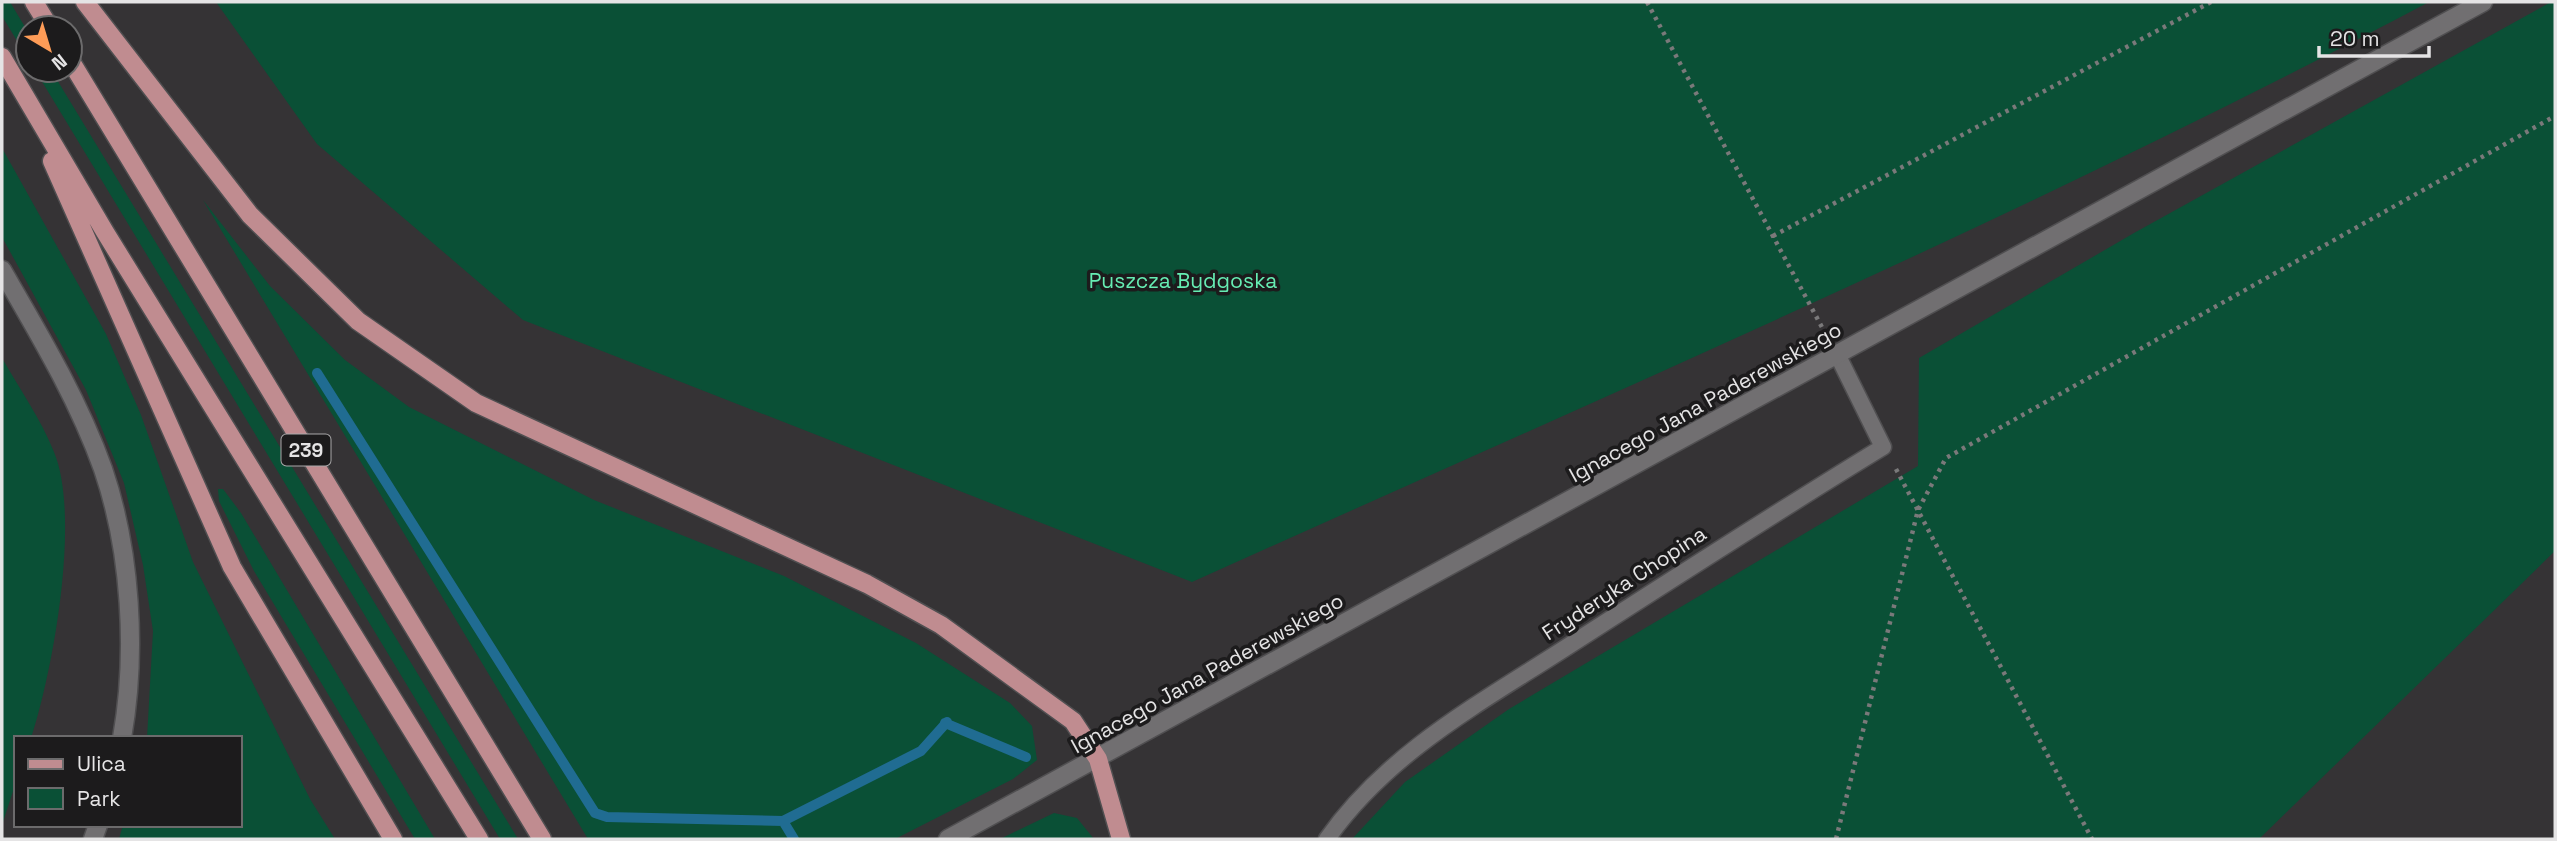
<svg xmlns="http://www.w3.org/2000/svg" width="2557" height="841" viewBox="0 0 2557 841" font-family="'Space Grotesk',sans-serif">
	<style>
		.green { fill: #0a5036 }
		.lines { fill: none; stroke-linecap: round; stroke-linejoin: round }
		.stream { stroke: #206c92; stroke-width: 10 }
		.service-casing { stroke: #504f51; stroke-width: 19 }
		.minor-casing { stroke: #504f51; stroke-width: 21 }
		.tertiary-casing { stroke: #504f51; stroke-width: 21 }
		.primary-casing { stroke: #504f51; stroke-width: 21 }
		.path { stroke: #7a797a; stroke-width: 4.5; stroke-dasharray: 3.5 5; stroke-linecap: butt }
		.service { stroke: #716f71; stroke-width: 16 }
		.minor { stroke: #716f71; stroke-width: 18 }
		.tertiary { stroke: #716f71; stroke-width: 18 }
		.primary { stroke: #c08c90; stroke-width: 18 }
		.labels { text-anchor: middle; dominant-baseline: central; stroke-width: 7; stroke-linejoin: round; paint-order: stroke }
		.shield { fill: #1c1b1c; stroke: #a9a8a9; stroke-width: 2 }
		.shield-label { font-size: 19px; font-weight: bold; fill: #e5e4e5 }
		.park-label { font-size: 21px; fill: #66edb3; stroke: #1c1b1c }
		.street-label { font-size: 21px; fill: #e5e4e5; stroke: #1c1b1c }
	</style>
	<rect width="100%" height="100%" fill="#353335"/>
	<path class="green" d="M2,2h8l18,30v27l-26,-43z
		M216,2h2213c-402,213 -822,393 -1237,580l-669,-262 -206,-176z
		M2551,2h4v549l-296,288h-907l53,-57 104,-73 409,-243 1,-108 215,-125z
		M35,70h16l467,769h-18z
		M2,148l104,186 35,81 52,147 117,237 25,40h-216l4,-14h117v-87h-93l6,-107 -10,-66 -19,-82 -38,-93 -84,-153z
		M203,200l67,86 75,74 64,47 185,93 190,76 132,67 94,60 22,23 5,34 -24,19 -118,60h-307z
		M2,358c17,30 39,61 52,94 27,65 -1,219 -23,286h-15v44l-14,43z
		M218,489h5l18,24 194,326h-20l-161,-268 -35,-70z
		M1054,813l23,5 17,21h-94z"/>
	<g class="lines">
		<path class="stream" d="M317,373l278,440 12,4 176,4 138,-70 26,-29
			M945,723l81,34
			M783,821l11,18"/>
		<g class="service-casing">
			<path id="service" d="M1327,839c61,-87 155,-137 243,-194 104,-67 208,-134 313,-198l-45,-91"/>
		</g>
		<g class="minor-casing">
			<path id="minor" d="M2,270c37,64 76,129 101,199 28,82 34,184 19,269
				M93,839l5,-14"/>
		</g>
		<g class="tertiary-casing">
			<path id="tertiary" d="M948,839l1535,-837"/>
		</g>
		<g class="primary-casing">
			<path id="primary" d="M34,2l16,26
				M85,2l165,213 108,106 118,82 391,181 74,41 132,96 25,38 23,80
				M2,57l103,175 374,607
				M70,60l472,779
				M52,161l180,406 161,272"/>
		</g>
		<path class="path" d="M1647,2l177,329
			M1773,236l438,-234
			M1896,469l196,370
			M1836,839l82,-329 28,-52 609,-342"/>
		<use href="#service" class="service"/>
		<use href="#minor" class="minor"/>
		<use href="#tertiary" class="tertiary"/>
		<use href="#primary" class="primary"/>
	</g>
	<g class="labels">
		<rect class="shield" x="281.5" y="434.5" width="49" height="31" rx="5"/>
		<g class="shield-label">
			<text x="306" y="450">239</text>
		</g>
		<g class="park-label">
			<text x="1183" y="280">Puszcza Bydgoska</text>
		</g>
		<g class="street-label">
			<text transform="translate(1705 402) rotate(-29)">Ignacego Jana Paderewskiego</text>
			<text transform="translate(1624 583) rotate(-33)">Fryderyka Chopina</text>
			<text transform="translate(1207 673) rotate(-29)">Ignacego Jana Paderewskiego</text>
		</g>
	</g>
	<rect width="2557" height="841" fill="none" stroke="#e5e4e5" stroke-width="7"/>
	<rect x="14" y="736" width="228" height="91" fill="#1c1b1c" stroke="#6c6b6c" stroke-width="2"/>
	<rect x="28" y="759" width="35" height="10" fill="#c08c90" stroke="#6c6b6c" stroke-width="2"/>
	<text x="77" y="771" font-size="21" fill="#e5e4e5">Ulica</text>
	<rect x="28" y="788" width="35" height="21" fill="#0a5036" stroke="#6c6b6c" stroke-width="2"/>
	<text x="77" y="806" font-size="21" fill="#e5e4e5">Park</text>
	<g transform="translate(49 49) rotate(142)"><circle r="33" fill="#1c1b1c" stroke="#6c6b6c" stroke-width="2"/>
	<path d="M0-5L12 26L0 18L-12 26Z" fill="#fe9c57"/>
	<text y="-10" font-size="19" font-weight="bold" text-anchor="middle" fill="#e5e4e5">N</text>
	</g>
	<path d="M2319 46v10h110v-10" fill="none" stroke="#e5e4e5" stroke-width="3.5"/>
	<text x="2330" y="46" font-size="21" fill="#e5e4e5" stroke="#1c1b1c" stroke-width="5" paint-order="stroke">20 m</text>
</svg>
